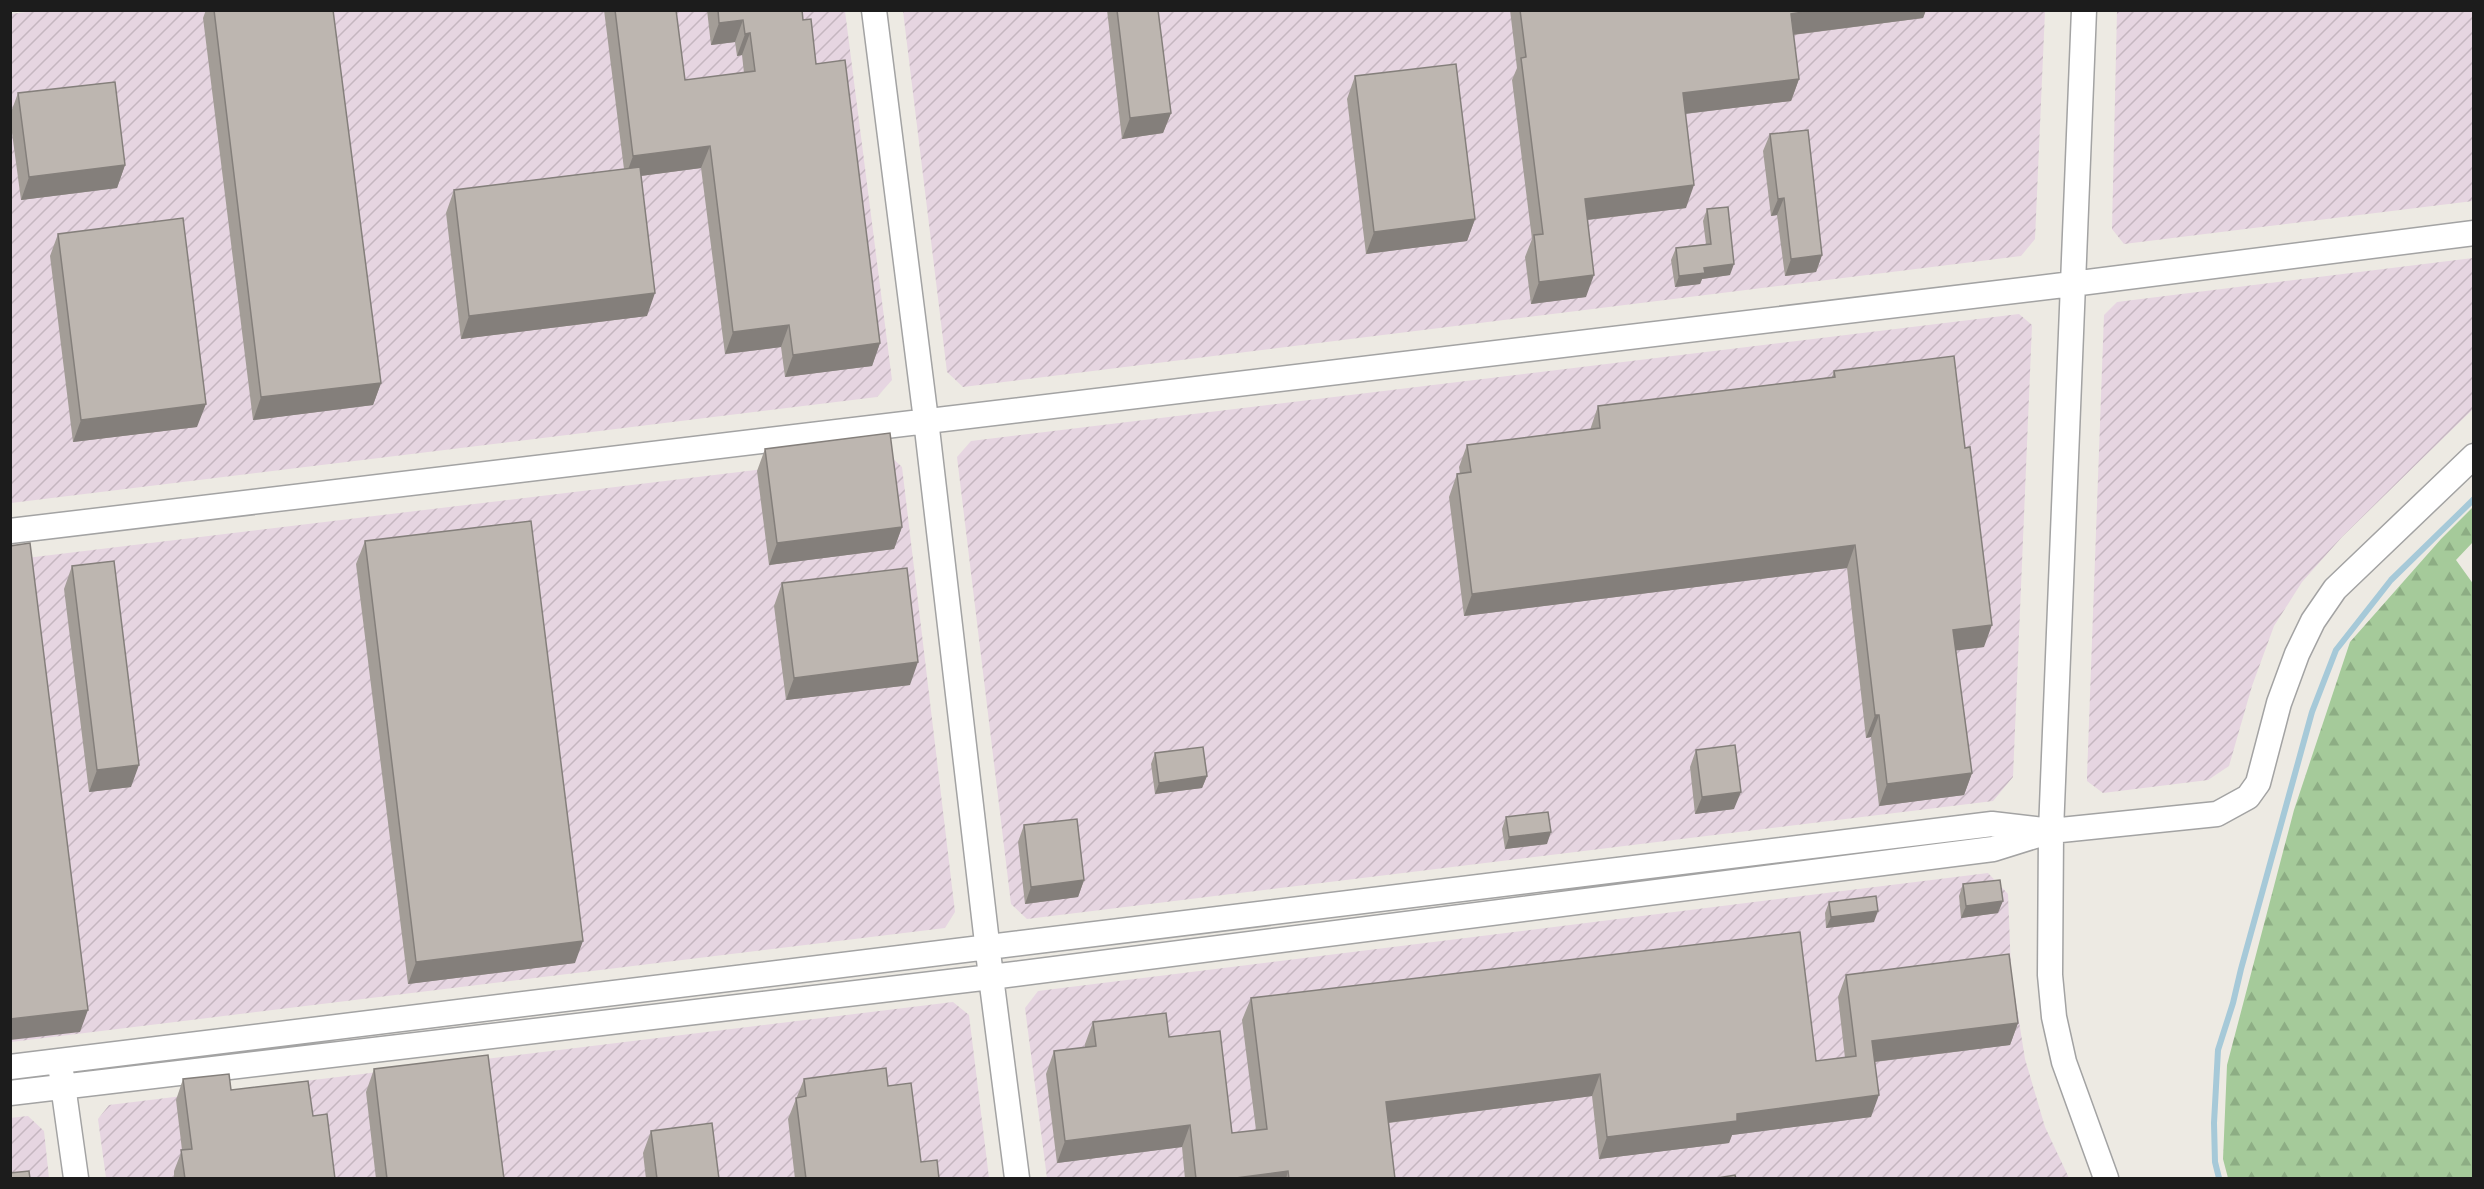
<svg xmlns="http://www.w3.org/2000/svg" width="2484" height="1189" viewBox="0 0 2484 1189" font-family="Mulish,sans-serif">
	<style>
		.industrial { fill: url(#industrial-furrows) }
		.forest { fill: url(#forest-firs) }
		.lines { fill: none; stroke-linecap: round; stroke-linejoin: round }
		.stream { stroke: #a6c9d8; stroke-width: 6 }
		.minor-casing { stroke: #a3a3a3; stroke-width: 27 }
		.minor { stroke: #fff; stroke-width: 24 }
		.wall { fill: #a39d97 }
		.shaded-wall { fill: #847f7b }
		.building { fill: #bdb6b0; stroke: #847f7b; stroke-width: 1.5 }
	</style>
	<defs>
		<pattern id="industrial-furrows" width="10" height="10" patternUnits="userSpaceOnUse" patternTransform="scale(1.5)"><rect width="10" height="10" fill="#e6d5e1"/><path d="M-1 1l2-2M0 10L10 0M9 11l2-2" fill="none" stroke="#c5b6c0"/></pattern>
		<pattern id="forest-firs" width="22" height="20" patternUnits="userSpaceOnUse" patternTransform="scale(1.5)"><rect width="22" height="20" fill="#a5ca9a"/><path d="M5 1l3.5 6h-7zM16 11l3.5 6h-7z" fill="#8dad84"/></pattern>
	</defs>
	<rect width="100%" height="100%" fill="#edeae3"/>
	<path class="industrial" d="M43,10l802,1 47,369 -15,17 -866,106 -1,-489z
		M903,11h1142l-10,228 -14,17 -1058,131 -16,-15z
		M2117,11h356v190l-349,43 -12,-15z
		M2473,258v151l-131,128 -40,45 -28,44 -22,60 -23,80 -21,14 -105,13 -16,-12v-4l17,-462 13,-13z
		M2019,314l13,11 -19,452 -20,24 -966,118 -16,-15 -54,-447 14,-16z
		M888,454l14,13 53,445 -10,16 -934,114 -1,-482z
		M1988,873l20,21 3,77 14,88 20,68 24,51h-1022l-22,-170 13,-17z
		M953,1002l16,13 20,163h-883l-8,-59 11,-14z
		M28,1116l16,15 5,47h-38l-1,-60z"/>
	<path class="forest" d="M2473,507v35l-17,18 18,25 -1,593h-245l-5,-19 4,-94 67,-255 56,-168 91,-103z"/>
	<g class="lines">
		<path class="stream" d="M2219,1178l-4,-16 -1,-39 4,-73 15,-47 8,-34 71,-257 24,-62 55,-70 83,-81"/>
		<g class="minor-casing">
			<path id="minor" d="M874,10l52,410 65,557 26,201
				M2084,10l-33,821 -1,144 4,42 10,45 42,116
				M10,531l2062,-247 402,-51
				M10,1067l1982,-243 51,6
				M61,1071l15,107
				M10,1093l981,-116 1002,-128 58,-18 166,-17 31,-17 10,-14 21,-80 18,-49 16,-33 22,-32 139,-133"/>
		</g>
		<use href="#minor" class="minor"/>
	</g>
	<path class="wall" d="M206,10h127l48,373 -8,22 -120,15 -50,-402z
		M604,10h72l9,70 59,-7 -2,-18 -5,1 -2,-14 -24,3 -4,-35h95l1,10 13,44 64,279 -8,23 -87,11 -4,-30 -56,7 -24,-186 -60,8 6,140 -186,23 -15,-126 8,-23 170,-21z
		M1107,10h51l13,103 -8,20 -41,6z
		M1510,10h416l-3,8 -130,17 6,44 -8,22 -106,13 1,94 -98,12 -2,77 -55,7 -6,-47 7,-18 -20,-159 5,-12z
		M1355,76l120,143 -8,22 -101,13 -19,-155z
		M18,93l107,72 -8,23 -96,12 -11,-82v-3z
		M1770,134l52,121 -6,17 -31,4 -8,-61 -6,1 -8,-65z
		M1707,209l23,66 -28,4 -2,5 -25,3 -4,-27 5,-12 30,-4 -3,-23z
		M58,234l139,193 -124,15 -23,-186z
		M1834,371l150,276 -28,3 16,123 -8,22 -85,11 -8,-69 -5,1 -19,-170 -383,48 -15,-119 8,-23h3l-1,-7 8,-22 123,-15 8,-24 234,-29z
		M765,449l137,78 -8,22 -125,16 -12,-94z
		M365,541l210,422 -167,21 -52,-420z
		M72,566l59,221 -42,5 -25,-203z
		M782,583l128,102 -124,15 -12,-94z
		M1696,750l38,59 -39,5 -5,-47z
		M1155,753l52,23 -5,12 -47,6 -4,-30z
		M1506,817l41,27 -42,5 -3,-20z
		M1024,825l60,55 -6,17 -53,7 -7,-62z
		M1963,884l35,29 -37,5 -2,-22z
		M1829,902l45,20 -48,6 -1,-15z
		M1846,975l172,48 -8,22 -135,17 -4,55 -139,18 -3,8 -130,16 -7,-63 -203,27 6,56h-210l-3,-32 -125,16 -11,-89 8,-23 31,-3v-4l8,-22 76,15 63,96 24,-3 -14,-110 9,-22 565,63 29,-3 -7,-61z
		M374,1069l130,110h-128l-10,-87z
		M183,1079l48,11 82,26 22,63h-161v-8l8,-21 -6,-50z
		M804,1079l84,7 33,76 18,17h-144l-7,-60z
		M651,1131l68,48h-73l-3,-26z"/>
	<path class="shaded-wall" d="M1816,10h110l-3,8 -140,18 8,-22z
		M743,20l-8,22 -24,3 8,-22z
		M750,33l-8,22 -5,1 8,-22z
		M1799,79l-8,22 -116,14 8,-22z
		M1171,113l-8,20 -41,6 8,-21z
		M710,146l-9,22 -76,10 8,-22z
		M125,165l-8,23 -96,12 8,-23z
		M1694,185l-8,23 -109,13 8,-22z
		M1784,198l-7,17 -6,1 7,-17z
		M1475,219l-8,22 -101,13 8,-22z
		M1822,255l-6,17 -31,4 6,-17z
		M1734,264l-4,11 -28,4 -2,5 -25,3 4,-11 25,-8z
		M1594,275l-8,22 -55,7 8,-22z
		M655,293l-8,23 -186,23 8,-23z
		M789,325l-8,22 -56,7 8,-22z
		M880,343l-8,23 -87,11 8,-22z
		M381,383l-8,22 -120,15 8,-23z
		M206,404l-9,23 -124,15 8,-22z
		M902,527l-8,22 -125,16 8,-22z
		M1855,545l-8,23 -383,48 8,-22z
		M1992,625l-8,22 -39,5 8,-22z
		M918,662l-8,23 -124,15 8,-22z
		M1875,715h4l-8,22 -5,1z
		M139,765l-8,22 -42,5 8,-22z
		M1972,773l-8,22 -85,11 8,-22z
		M1207,776l-5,12 -47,6 4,-11z
		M1741,792l-7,17 -39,5 7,-17z
		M1551,832l-4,12 -42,5 4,-12z
		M1084,880l-6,17 -53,7 6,-17z
		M2003,901l-5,12 -37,5 5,-12z
		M1878,911l-4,11 -48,6 5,-11z
		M583,941l-8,22 -167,21 8,-22z
		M88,1010l-8,22 -70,8v-21z
		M2018,1023l-8,22 -146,18 8,-22z
		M1600,1074l-8,22 -214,28 8,-22z
		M1879,1095l-8,22 -139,18 -3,8 -130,16 8,-22 130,-23z
		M1190,1125l-8,22 -125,16 8,-22z
		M1288,1171l-2,8h-58z"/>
	<path class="building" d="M214,10h119l48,373 -120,14z
		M615,10h61l9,70 70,-9 -5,-38 -5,1 -2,-14 -24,3 -1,-13h84l1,10 8,-1 5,45 29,-4 35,283 -87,12 -4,-30 -56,7 -23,-186 -77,10z
		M1117,10h41l13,103 -41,5z
		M1520,10h296l-25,4 8,65 -116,14 11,92 -109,14 9,76 -55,7 -5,-47 9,-1 -22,-176 5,-1z
		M1456,64l19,155 -101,13 -19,-156z
		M115,82l10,83 -96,12 -11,-84z
		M1808,130l14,125 -31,4 -7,-61 -6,1 -8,-65z
		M640,167l15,126 -186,23 -15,-126z
		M1728,207l6,57 -30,4 1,5 -26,3 -3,-28 35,-4 -4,-35z
		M183,218l23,186 -125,16 -23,-186z
		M1954,356l11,92 5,-1 22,178 -39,5 19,143 -85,11 -8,-69h-4l-20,-170 -383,49 -15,-120 14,-2 -4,-27 133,-17 -2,-22 237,-29 -1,-6z
		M890,433l12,94 -125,16 -12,-94z
		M531,521l52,420 -167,21 -51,-421z
		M30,543l58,467 -78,9v-473z
		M114,561l25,204 -42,5 -25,-204z
		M907,568l11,94 -124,16 -12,-95z
		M1735,745l6,47 -39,5 -6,-47z
		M1203,747l4,29 -48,7 -4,-30z
		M1548,812l3,20 -42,5 -3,-20z
		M1077,819l7,61 -53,7 -7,-62z
		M2000,880l3,21 -37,5 -3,-22z
		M1876,896l2,15 -47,6 -2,-15z
		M1800,932l16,129 40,-5 -10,-81 163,-21 9,69 -146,18 7,54 -142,19v7l-130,16 -7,-63 -214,28 9,77h-106l-1,-8 -60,8h-32l-6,-54 -125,16 -11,-90 42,-5 -3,-24 73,-9 3,24 51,-6 12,102 35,-4 -16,-131z
		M488,1055l16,124h-117l-13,-110z
		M886,1068l2,18 23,-3 10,79 16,-2 2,19h-133l-10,-81 10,-2 -2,-17z
		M229,1074l2,16 77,-9 5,35 14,-2 8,65h-150l-4,-29 11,-1 -9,-70z
		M712,1123l7,56h-62l-6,-48z
		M29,1171l1,8h-20v-6z
		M1735,1175l1,4h-25z"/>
	<rect width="2484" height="1189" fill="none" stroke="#1c1c1c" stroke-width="24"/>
</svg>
